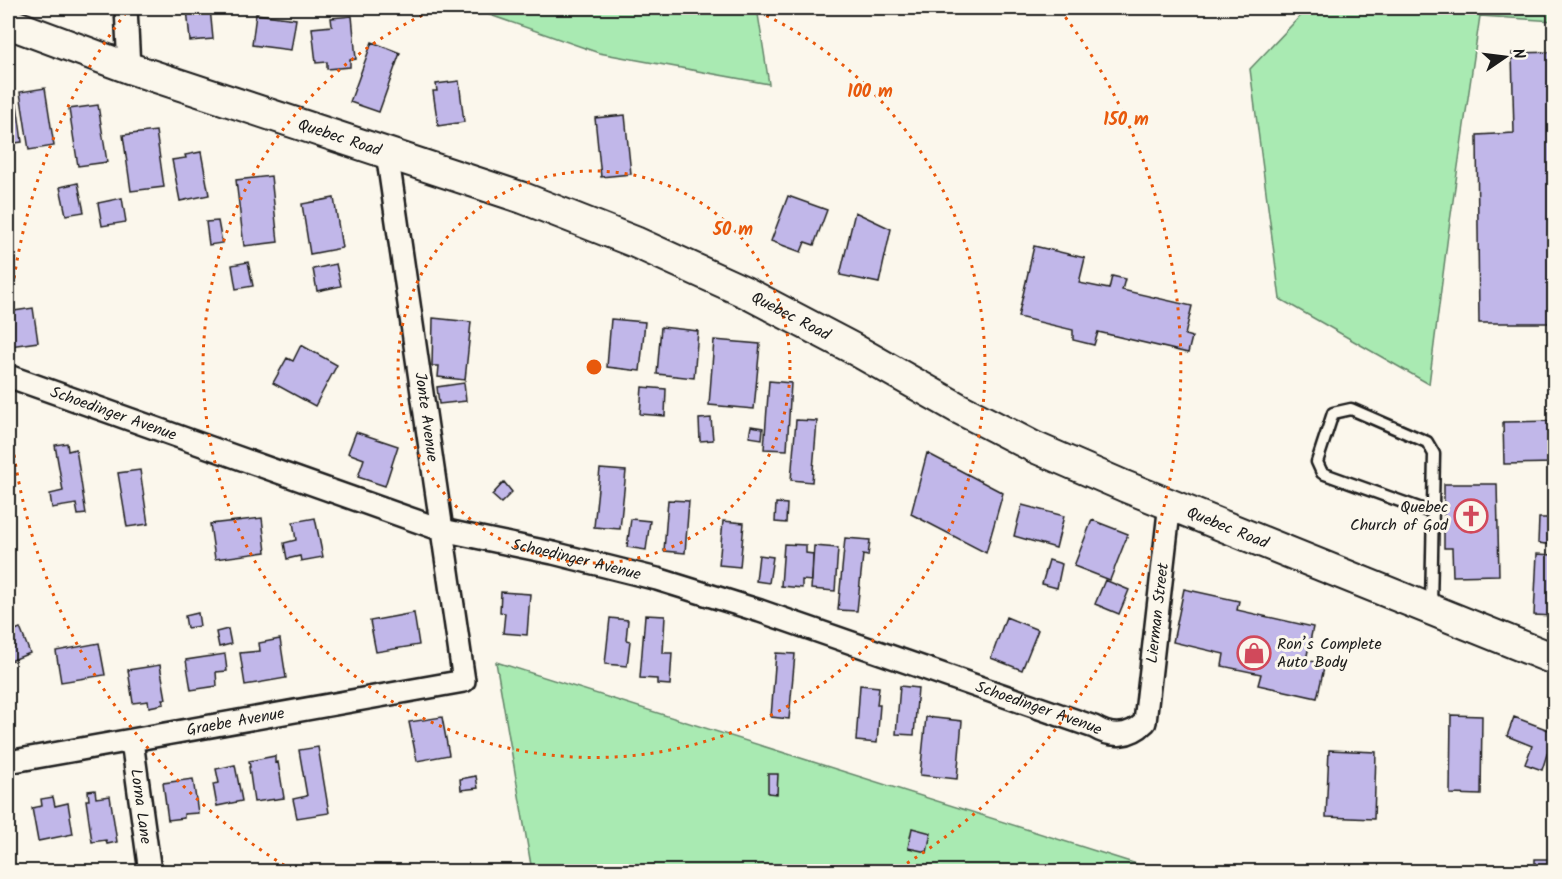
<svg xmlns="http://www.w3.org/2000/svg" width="1562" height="879" viewBox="0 0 1562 879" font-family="Kalam,sans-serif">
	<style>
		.green { fill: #a9eab2; stroke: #628367; stroke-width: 1.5 }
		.building { fill: #c1b7e9; stroke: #1c1c1c; stroke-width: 1.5 }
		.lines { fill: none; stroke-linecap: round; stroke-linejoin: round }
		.lane-casing { stroke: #1c1c1c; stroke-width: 15 }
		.street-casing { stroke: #1c1c1c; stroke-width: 26 }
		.secondary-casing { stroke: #1c1c1c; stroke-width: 34 }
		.lane { stroke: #fbf7ec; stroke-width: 10 }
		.street { stroke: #fbf7ec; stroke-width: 21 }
		.secondary { stroke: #fbf7ec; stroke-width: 30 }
		.ring { fill: none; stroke: #e8590c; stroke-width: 3; stroke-dasharray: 3 6 }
		.labels { text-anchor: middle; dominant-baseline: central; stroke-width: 6; stroke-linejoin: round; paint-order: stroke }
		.street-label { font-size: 16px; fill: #1c1c1c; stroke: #fbf7ec }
		.poi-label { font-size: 16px; fill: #1c1c1c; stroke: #fbf7ec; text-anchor: end }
		.centre { fill: #e8590c; stroke: #fbf7ec; stroke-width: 3 }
		.ring-label { font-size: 18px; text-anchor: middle; font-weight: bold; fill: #e8590c; stroke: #fbf7ec; stroke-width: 6; stroke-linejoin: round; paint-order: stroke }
	</style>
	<rect width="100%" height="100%" fill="#fbf7ec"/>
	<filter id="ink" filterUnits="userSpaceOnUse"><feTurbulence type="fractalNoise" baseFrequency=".0167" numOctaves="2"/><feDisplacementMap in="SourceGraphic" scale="12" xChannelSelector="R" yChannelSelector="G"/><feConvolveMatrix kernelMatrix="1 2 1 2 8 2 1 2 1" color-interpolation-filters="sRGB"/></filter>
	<g filter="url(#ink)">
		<path class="green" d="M470,8h287l12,76 -170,-31z
			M1308,8h246v13l-74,-5 -32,219 -19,149 -149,-85 -30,-230z
			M496,662l663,209h-627z"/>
		<path class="building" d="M187,8h23l3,31 -23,2z
			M256,14l40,5 -5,31 -39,-5z
			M352,16l4,43 -6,1v7l-23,2v-7l-11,1 -4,-35 20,-2 -1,-8z
			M372,42l28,11 -21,59 -29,-10z
			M1554,52v271h-75l-2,-188 37,-2 -2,-80z
			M459,81l5,41 -26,4 -5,-35h4l-1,-7z
			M45,88l9,58 -25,4 -9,-58z
			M17,104l5,38 -14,2v-39z
			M98,105l9,57 -29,4 -9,-57z
			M625,115l6,59 -30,3 -6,-59z
			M156,131l8,56 -33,4 -8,-56z
			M201,152l8,43 -29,6 -8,-41 14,-2 -1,-3z
			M271,176l7,66 -34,4 -8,-66z
			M78,183l6,29 -18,3 -6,-28z
			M788,196l39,14 -13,35 -9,-3 -4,10 -30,-11z
			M122,198l4,24 -24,4 -4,-23z
			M334,198l8,50 -32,6 -8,-50z
			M855,212l36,17 -12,54 -39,-8z
			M218,221l4,22 -13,2 -3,-23z
			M1034,246l51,12 -6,25 30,6 3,-13 13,3 -3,11 70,16 -7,29 7,2 -4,16 -90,-21 -4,13 -21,-5v-10l-55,-13z
			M248,262l5,24 -17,3 -4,-24z
			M336,264l5,22 -24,5 -4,-22z
			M33,308l5,34 -28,4 -2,-18v-16z
			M433,318l38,4 -6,58 -27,-3 1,-11h-7z
			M611,319l34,3 -5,49 -33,-4z
			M661,327l37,4 -4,47 -37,-4z
			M714,340l46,4 -6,65 -45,-4z
			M301,345l36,20 -22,41 -42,-23 14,-25 6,3z
			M769,381l22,2 -4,67 -23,-1z
			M464,383l2,18 -27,3 -2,-17z
			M642,387l24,2 -1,27 -25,-2z
			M711,418l2,22 -13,1 -1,-22z
			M796,420l21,1 -5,61 -21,-2z
			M1554,421v42l-50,1 -1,-42z
			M751,426l12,2 -1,11 -13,-2z
			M356,432l42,14 -13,40 -27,-9 6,-18 -16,-6z
			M67,443l1,8 8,-2 10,65 -8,1 -2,-11 -24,4 -2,-14 13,-3 -8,-46z
			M927,453l76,40 -17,60 -75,-39z
			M600,469l26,2 -6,58 -26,-2z
			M140,470l8,54 -21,3 -9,-54z
			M504,482l8,10 -11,11 -9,-8z
			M1444,484h53l2,91 -46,1 -1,-28h-8z
			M668,500l21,1 -4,52 -21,-2z
			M776,503l11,1 -1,19 -11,-1z
			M1022,505l42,11 -8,32 -42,-12z
			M262,518l4,34 -51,7 -5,-35z
			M315,518l8,39 -22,4 -1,-5 -13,3 -3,-16 12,-3 -3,-18z
			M1539,518h15v27l-16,-2z
			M631,519l19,2 -4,29 -19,-3z
			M1092,520l36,14 -18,46 -36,-14z
			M723,521l21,2 -4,44 -21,-2z
			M845,538l25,2 -2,16 -5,-1 -6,56 -19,-1z
			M784,544l22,1v8l7,1 -1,27 -10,-1v8l-21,-2z
			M814,546l24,2 -3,43 -24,-2z
			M1537,554l17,1v61l-20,-1z
			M759,555l14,2 -4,26 -13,-2z
			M1049,560l13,4 -5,24 -15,-4z
			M1105,580l24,10 -10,24 -24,-10z
			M1184,589l55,12 -2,9 76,17 -7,33 19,4 -8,34 -59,-13 3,-11 -39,-8 2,-12 -51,-12z
			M501,592l29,2 -3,41 -24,-2 2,-20 -5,-1z
			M198,613l2,13 -13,2 -2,-12z
			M414,613l5,32 -43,7 -6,-31z
			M645,615l20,1 -2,37h9l-2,32 -13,-1v-5l-17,-1z
			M1006,617l32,13 -16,40 -31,-12z
			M610,618l18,2 -2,20 4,1 -3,25 -22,-2z
			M20,628l10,25 -22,9v-29z
			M228,629l3,15 -12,3 -3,-15z
			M280,639l6,39 -41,7 -5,-32 20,-2 -1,-8z
			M99,643l6,32 -44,7 -5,-31z
			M776,653l19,1 -6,65 -18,-2z
			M225,654l2,17 -11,1 1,14 -26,4 -5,-30z
			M160,665l6,34h-3l1,5 -15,3 -1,-6 -15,2 -5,-33z
			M860,685l19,2 -2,18h3l-3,38 -21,-2z
			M900,686l18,2 -4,47 -18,-1z
			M1451,715l31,1 -1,79 -31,-1z
			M442,717l7,38 -32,6 -8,-39z
			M926,717l36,4 -5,58 -37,-4z
			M1514,717l40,15 -12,38 -17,-6 7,-18 -25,-10z
			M318,747l11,66 -32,5 -4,-19 14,-3 -8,-46z
			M1329,750l47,2 -2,67 -48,-2z
			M275,756v7l3,-1 6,36 -30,4 -5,-35h1l-1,-6z
			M235,765l7,36 -25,5 -4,-22 6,-1 -3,-14z
			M768,774h10l-1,20 -9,-1z
			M476,776l2,12 -17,2 -1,-11z
			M193,779l5,34 -14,1v4l-16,2 -5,-37z
			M95,790l1,8 14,-2 7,46 -10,2 -1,-4 -14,2 -6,-42h3l-1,-9z
			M53,797l2,9 13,-3 5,31 -35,7 -6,-33 10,-2 -1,-7z
			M912,828l19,5 -4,19 -19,-4z
			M1535,859h19v13h-19z"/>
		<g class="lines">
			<g class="lane-casing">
				<path id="lane" d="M1431,607l3,-153 -7,-12 -76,-33 -18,4 -16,49 5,11 111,40"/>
			</g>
			<g class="street-casing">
				<g id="street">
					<path d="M126,8l3,60"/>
					<path id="s1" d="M8,376l434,154 111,23 104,26 103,32 334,116c18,11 36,10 51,-5l25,-219"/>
					<path id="s2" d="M132,741l18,131"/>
					<path id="s3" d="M8,762l456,-81 -77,-528"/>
				</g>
			</g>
			<g class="secondary-casing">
				<g id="secondary">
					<path id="s4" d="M8,23l121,45 394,130 112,44 110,50 107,56 106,60 76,39 90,39 430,173"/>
				</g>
			</g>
			<use href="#lane" class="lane"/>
			<use href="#street" class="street"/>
			<use href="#secondary" class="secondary"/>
		</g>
	</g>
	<g class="ring">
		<circle cx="594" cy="367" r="196"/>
		<path d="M750 8A391 391 0 1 1 438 8"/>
		<path d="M292 870A587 587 0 0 1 8 393M8 341A587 587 0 0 1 128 10M1060 10A587 587 0 0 1 896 870"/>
	</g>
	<defs>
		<g id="church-ring" transform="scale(1.725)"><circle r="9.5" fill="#fbf7ec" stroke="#d1495b" stroke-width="1.5"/><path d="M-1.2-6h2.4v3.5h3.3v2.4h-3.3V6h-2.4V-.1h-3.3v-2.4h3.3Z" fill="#d1495b"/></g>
		<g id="shop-ring" transform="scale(1.725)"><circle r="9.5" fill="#fbf7ec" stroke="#d1495b" stroke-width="1.5"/><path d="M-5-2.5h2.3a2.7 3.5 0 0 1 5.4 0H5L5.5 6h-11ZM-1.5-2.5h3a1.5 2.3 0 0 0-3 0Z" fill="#d1495b"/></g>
	</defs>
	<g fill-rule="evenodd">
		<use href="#church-ring" x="1471" y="516"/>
		<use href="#shop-ring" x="1254" y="653"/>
	</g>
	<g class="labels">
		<g class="street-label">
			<text stroke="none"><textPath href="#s4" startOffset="351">Quebec Road</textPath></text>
			<text stroke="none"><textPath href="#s4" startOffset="837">Quebec Road</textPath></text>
			<text stroke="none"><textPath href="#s1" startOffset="112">Schoedinger Avenue</textPath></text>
			<text transform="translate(426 417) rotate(82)">Jonte Avenue</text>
			<text stroke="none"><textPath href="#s4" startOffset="1323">Quebec Road</textPath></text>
			<text stroke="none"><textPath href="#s1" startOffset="598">Schoedinger Avenue</textPath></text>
			<text stroke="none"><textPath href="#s1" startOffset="1308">Lierman Street</textPath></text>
			<text stroke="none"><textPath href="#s1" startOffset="1084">Schoedinger Avenue</textPath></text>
			<text stroke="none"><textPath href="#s3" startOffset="231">Graebe Avenue</textPath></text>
			<text stroke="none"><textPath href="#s2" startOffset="66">Lorna Lane</textPath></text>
		</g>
		<g class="poi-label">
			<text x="1448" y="507">Quebec<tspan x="1448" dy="18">Church of God</tspan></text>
			<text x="1277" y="644" text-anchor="start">Ron’s Complete<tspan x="1277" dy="18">Auto Body</tspan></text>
		</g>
	</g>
	<circle cx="594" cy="367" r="9" class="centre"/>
	<g class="ring-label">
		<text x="870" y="97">100 m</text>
		<text x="1126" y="125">150 m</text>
		<text x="733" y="235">50 m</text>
	</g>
	<rect width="1562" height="879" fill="none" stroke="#fbf7ec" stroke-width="30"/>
	<rect x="15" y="15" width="1532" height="849" fill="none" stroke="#1c1c1c" stroke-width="2" filter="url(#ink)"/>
	<g transform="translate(1505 57) rotate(76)" stroke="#fbf7ec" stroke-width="4.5" paint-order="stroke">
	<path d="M0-4.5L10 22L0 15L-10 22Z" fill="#1c1c1c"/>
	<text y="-9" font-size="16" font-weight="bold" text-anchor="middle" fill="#1c1c1c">N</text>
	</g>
</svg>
